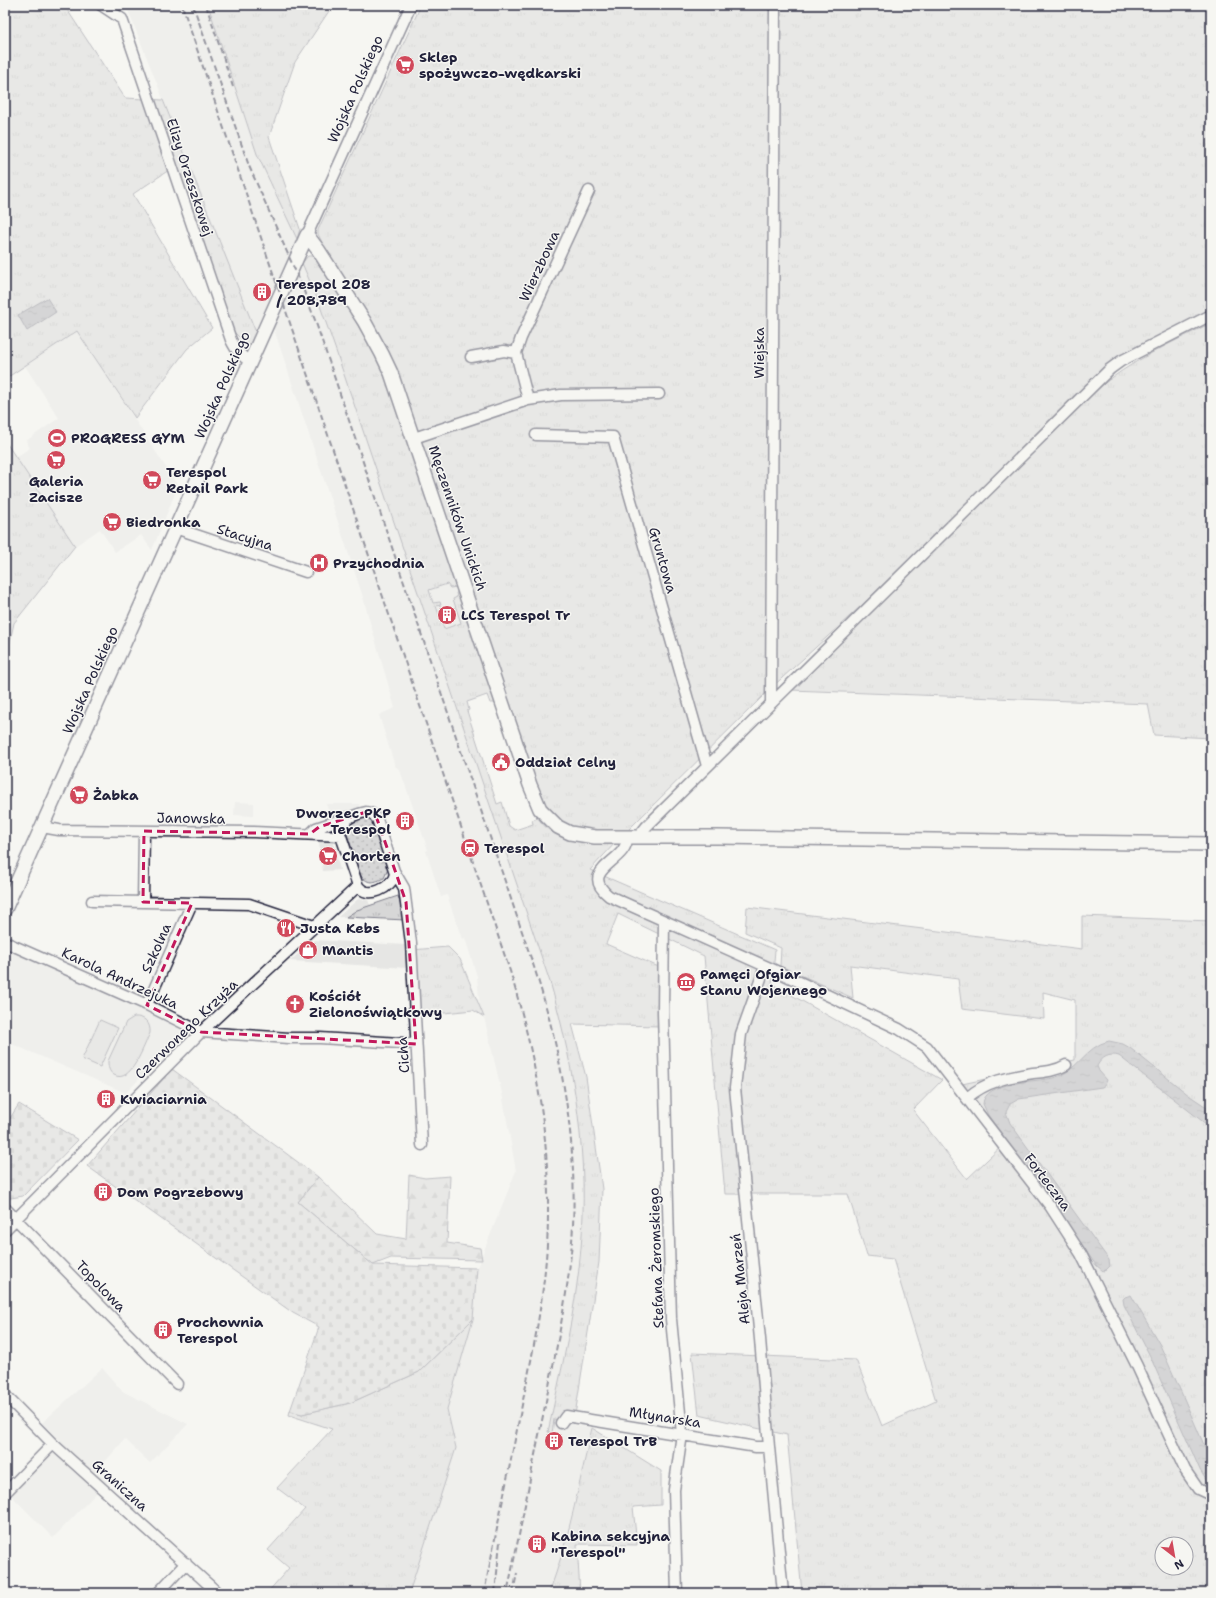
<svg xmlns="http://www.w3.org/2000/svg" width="1216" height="1598" viewBox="0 0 1216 1598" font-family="'Shantell Sans',sans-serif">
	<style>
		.built { fill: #e6e6e4 }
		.grass { fill: url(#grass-tufts); stroke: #7c7c89; fill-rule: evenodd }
		.forest { fill: url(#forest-firs); stroke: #7c7c89 }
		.cemetery { fill: url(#cemetery-stones); stroke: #7c7c89 }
		.park { fill: url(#park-dots); stroke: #7c7c89 }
		.pitch { fill: #d7d7d7; stroke: #7c7c89 }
		.water { fill: url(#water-ripples); stroke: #757583 }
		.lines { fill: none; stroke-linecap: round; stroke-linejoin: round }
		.minor-casing { stroke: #22223b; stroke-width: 13 }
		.major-casing { stroke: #22223b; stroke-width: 16 }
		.minor { stroke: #f6f6f2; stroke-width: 10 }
		.major { stroke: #f6f6f2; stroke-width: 13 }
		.rail { stroke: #22223b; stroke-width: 2; stroke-dasharray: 6 3; stroke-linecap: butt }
		.marked { fill: none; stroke: #c2185b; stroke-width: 3; stroke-dasharray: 8 5; stroke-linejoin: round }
		.labels { text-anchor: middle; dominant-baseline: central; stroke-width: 3; stroke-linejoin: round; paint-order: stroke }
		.poi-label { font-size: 14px; font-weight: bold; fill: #22223b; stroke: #f6f6f2; text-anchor: start }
		.street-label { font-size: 14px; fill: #22223b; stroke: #f6f6f2 }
	</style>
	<defs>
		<pattern id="grass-tufts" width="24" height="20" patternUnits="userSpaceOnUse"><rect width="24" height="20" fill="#d7d7d7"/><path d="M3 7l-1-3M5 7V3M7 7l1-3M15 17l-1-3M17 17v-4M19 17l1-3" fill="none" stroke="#b8b8b9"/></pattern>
		<pattern id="forest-firs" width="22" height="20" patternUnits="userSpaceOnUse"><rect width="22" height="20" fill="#d7d7d7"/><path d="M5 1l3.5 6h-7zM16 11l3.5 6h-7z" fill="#b8b8b9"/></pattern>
		<pattern id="cemetery-stones" width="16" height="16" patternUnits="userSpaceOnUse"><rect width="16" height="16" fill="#d7d7d7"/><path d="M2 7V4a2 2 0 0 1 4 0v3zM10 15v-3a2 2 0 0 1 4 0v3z" fill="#b8b8b9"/></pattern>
		<pattern id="park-dots" width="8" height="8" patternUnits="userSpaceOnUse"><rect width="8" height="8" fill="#d7d7d7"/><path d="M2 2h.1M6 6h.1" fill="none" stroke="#b8b8b9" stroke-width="1.8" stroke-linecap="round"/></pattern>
		<pattern id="water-ripples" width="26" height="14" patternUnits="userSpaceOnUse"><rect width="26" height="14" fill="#adadb3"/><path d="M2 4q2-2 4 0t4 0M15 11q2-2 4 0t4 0" fill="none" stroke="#8c8c93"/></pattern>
	</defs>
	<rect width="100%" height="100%" fill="#f6f6f2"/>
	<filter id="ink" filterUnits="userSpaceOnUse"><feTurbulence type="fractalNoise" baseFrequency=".025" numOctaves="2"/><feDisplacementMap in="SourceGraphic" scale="8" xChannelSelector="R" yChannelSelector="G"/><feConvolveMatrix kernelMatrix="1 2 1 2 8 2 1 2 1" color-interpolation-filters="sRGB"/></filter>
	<g filter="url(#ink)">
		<path class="built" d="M126,5h82l49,149 40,85 -3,6 8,17 4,-4 145,319 17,51 -26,9 55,167 5,-2 8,24 6,6 70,245 16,112 -3,73 -25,163 18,3 -27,113 -9,35 -7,17h-140l47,-145 -9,-39 26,-90 4,-51 39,-97 -14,-78 -18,-76 -4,-9 -3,-32 -12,-38 -3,1 -15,-44 -6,2 -15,-46 2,-1 -28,-80 -5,-4 -16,-51 16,-7 -33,-114 -89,-268 -11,23z
			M77,331l101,155 -26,64 -11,-15 -26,17 -15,-23 -25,17 -59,-89 14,-9 -4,-7 33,-23 -34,-52z
			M235,802l19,1v13l-20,-1z
			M326,804h33l1,4 -29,10z
			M319,842h14l7,28 -17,1z
			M358,899l10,1 2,5 -13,5 -11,7h-8z
			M314,940l92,5 2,23 -118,-7z
			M5,947l175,79 1,8 -55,59 -121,-52z
			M102,1368l20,23 66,33 -38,39 -25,-24 -29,33 11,10 -54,56 -44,-45 52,-51 -19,-19z"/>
		<path class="grass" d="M5,5h59l61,93 38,2 94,235 -7,13 -15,-15 -13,-20 -50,-145 -39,26 79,134 -25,21 -52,69 -58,-87 -72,48z
			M208,5h125l-38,57 -26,75 31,92 -3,10 -40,-85z
			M421,5h790v305l-68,35 -55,39 -227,222 -91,83 -144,143 -21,1 -41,-7 -20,-20 -120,-350 -106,-222v-4z
			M308,256h5l2,3c27,41 55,81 74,127l68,201 -7,1 -3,-4 -18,6 4,13 7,-1 1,3 -5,1 8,23 17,-6 -8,-24 4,-2 -1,-4 3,-1 37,111h-6l-3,-8 -20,7 2,8 -2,1 30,93 5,-2 7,24 6,4 18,-6 -1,-4 6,-2c18,27 49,25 78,24l-26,28 185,80 -3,34 170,96 -29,30 54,69 39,-37 -44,-58 113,-24v-60l-32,-8 1,27 -82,-10 -4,-30 -108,-14 3,33 -73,-32 1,-18 -36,-16 2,-25 335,42v-33l129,5v672h-409l-15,-158 -88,-20 -7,-62 164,7 26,66 54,-25 -43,-142 -26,-3 -19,-62h-123l-21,-238 -86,-42 -12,30 55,24 -1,58 -88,-2 14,53 16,112 -3,73 -24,153 -14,-1 -1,6 -6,-1 -2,14 -4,-1c13,-61 28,-122 33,-184 8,-88 -6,-178 -30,-263l-216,-637 -16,-45 -17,-40zM1162,1544h24v24h-24z
			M1211,323v415l-57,-3 -6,-31 -357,-14 304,-299c35,-30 76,-48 116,-68z
			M5,441l70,105 -61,77 -9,41z
			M398,896l7,24 -59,-3 11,-7z
			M448,947l12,12 24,58 -11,-7 -58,6 -4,-66z
			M473,1319l-26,90 9,39 -47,145h-142l22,-25 -21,-18 37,-41 -28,-21 55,-59 -43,-14 1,-4 12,3 48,-11 69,-31z
			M592,1428l69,43v34l-28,2 4,38 -60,-1 3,49h-31c20,-53 30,-110 43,-165z"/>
		<path class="forest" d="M409,1175l16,3 25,-2 -3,67 33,5 2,12 -91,-2 -18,7 -75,-63 20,-25 59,57 29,5z"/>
		<path class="cemetery" d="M172,1069l146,108 -20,25 75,63 104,3 -4,51 -54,53 -69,31 -48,11 -12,-3 29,-84 -26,-14 -206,-147z
			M19,1104l59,36 -55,56 -18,3v-73z"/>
		<path class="park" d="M364,816l9,5 15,48 -4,9c-9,4 -15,7 -23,-2l-15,-45 1,-7z"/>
		<path class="pitch" d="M134,1017c10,-1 17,6 16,16 -6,12 -19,52 -36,42 -5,-3 -6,-8 -6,-14l18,-39z
			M100,1020l18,8 -18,39 -18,-8z"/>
		<path class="water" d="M47,298l9,14 -29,19 -9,-16z
			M1109,1041l14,3 7,4 60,48 21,14v18l-92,-72c-10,-3 -17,1 -22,10l2,5 8,9 -2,5 -3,2 -83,12 -9,5 -4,8 4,11 99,137 1,6 -4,4 -3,1 -7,-6 -108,-150 -5,-11c1,-23 53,-22 70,-26 24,-5 32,-32 56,-37z
			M1131,1295l29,50 22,49 29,67v22l-5,-3 -6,-10 -50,-114 -26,-51 -1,-6 2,-2z"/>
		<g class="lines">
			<g class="minor-casing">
				<path id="minor" d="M101,5l21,14 109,321c5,10 9,16 19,21
					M307,235l104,-230
					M471,357l33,-6 12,2
					M528,400l-12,-47 5,-15 68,-147
					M536,435l77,2 94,329
					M414,438l114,-38 33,-5 98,-1
					M175,528l131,44
					M771,702l4,-697
					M366,812l5,1 6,6 18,55c-3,14 -27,26 -37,12l-18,-53c2,-14 13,-18 26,-21z
					M42,827l17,3 195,2 87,4
					M310,834l6,-6 33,-11
					M627,837c2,25 -51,32 -18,59l163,73 127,60 28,18 123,159 31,48 56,112 48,104 13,19 13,6
					M641,837l1,-5 4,-5 464,-458 11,-8 90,-46
					M394,871l10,17 7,55 11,202
					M92,901l157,3 65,22
					M143,902l1,-71
					M664,921l-1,91 8,307 11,115 -8,56 3,103
					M5,942l142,63 54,27 88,6h31l96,6
					M765,967l-24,67 -6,54 25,251 9,108 14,146
					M147,1005l45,-102
					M967,1098c19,-17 42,-21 66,-25 12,-1 23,-2 33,-8
					M5,1208l172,176
					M5,1230l196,-198 157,-146
					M5,1395l48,49 165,149
					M561,1423l5,-7 190,31h13
					M5,1493l48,-49
					M158,1593l28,-30"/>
			</g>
			<g class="major-casing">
				<path id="major" d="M5,909l302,-674 12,16 45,70 18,33 9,19 139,412 10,24 18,18 12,6 25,4h123l493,7"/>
			</g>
			<use href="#minor" class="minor"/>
			<use href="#major" class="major"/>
			<path class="rail" d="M182,5l328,966c24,80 39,157 38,241 0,64 -12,126 -25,188 -13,64 -26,129 -39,193
				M193,5l56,161 53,120 13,34 219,647c27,83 43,171 39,258 -3,63 -17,125 -29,186 -13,61 -24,122 -37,182
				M206,5l27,82
				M495,1593l5,-51
				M513,1593l4,-20"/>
		</g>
	</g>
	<path d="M0 0H1216V1598H0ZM363,813h8l6,6 29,83 10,142 -215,-12 -54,-27 45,-102 -49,-1 1,-71 166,3 9,-7z" fill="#f6f6f2" fill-opacity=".55" fill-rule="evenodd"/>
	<path class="marked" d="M363,813h8l6,6 29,83 10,142 -215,-12 -54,-27 45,-102 -49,-1 1,-71 166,3 9,-7z"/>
	<defs>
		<g id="supermarket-disc" transform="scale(1)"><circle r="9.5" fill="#d1495b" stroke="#f6f6f2"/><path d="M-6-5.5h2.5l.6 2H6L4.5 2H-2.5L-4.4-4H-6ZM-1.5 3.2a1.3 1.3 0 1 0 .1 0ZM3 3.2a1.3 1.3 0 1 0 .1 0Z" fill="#fff"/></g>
		<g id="building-disc" transform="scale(1)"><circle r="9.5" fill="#d1495b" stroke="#f6f6f2"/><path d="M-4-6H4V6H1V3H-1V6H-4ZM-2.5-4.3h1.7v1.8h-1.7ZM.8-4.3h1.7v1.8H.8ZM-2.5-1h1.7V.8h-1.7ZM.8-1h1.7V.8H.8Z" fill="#fff"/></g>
		<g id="stadium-disc" transform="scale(1)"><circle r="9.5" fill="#d1495b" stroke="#f6f6f2"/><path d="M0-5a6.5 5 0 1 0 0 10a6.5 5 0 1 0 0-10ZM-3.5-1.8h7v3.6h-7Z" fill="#fff"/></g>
		<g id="hospital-disc" transform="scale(1)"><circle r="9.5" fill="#d1495b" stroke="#f6f6f2"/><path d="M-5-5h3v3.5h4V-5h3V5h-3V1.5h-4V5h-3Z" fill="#fff"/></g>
		<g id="civic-disc" transform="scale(1)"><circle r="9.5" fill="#d1495b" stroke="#f6f6f2"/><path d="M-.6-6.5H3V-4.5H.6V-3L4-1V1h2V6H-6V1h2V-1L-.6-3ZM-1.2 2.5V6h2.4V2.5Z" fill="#fff"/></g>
		<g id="station-disc" transform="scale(1)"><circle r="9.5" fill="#d1495b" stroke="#f6f6f2"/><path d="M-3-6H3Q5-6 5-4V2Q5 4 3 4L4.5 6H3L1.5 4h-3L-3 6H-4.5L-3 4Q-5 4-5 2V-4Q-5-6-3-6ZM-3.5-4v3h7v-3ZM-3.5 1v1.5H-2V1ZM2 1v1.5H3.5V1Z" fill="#fff"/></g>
		<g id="restaurant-disc" transform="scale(1)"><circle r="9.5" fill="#d1495b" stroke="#f6f6f2"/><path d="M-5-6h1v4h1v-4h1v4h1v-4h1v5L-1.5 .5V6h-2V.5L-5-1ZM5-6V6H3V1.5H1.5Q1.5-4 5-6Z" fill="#fff"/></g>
		<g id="shop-disc" transform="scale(1)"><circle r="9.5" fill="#d1495b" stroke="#f6f6f2"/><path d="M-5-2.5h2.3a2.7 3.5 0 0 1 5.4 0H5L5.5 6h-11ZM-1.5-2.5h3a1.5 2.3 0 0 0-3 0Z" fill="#fff"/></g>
		<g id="museum-disc" transform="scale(1)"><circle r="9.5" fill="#d1495b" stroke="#f6f6f2"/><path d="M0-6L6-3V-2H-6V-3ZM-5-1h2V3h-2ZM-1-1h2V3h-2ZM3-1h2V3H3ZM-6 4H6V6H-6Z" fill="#fff"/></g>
		<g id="church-disc" transform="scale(1)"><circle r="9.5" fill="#d1495b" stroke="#f6f6f2"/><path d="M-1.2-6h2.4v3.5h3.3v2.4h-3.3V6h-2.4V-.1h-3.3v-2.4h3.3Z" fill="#fff"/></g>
	</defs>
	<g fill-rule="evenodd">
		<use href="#supermarket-disc" x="405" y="65"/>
		<use href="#building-disc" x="262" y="292"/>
		<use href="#stadium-disc" x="57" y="438"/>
		<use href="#supermarket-disc" x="56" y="460"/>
		<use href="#supermarket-disc" x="152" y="480"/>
		<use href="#supermarket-disc" x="112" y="522"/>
		<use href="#hospital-disc" x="319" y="563"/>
		<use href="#building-disc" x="447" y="615"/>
		<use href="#civic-disc" x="501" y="762"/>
		<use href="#supermarket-disc" x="79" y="795"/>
		<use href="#building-disc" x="405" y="821"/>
		<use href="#station-disc" x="470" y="848"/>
		<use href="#supermarket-disc" x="328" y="856"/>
		<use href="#restaurant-disc" x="286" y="928"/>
		<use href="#shop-disc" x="308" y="950"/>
		<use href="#museum-disc" x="686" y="982"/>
		<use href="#church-disc" x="295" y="1004"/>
		<use href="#building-disc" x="106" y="1099"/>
		<use href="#building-disc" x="103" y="1192"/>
		<use href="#building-disc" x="163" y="1330"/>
		<use href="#building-disc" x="554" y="1441"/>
		<use href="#building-disc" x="537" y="1544"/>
	</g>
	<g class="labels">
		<g class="poi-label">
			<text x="419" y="57">Sklep<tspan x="419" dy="16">spożywczo-wędkarski</tspan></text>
			<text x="276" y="284">Terespol 208<tspan x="276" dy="16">/ 208,789</tspan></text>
			<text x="71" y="438">PROGRESS GYM</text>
			<text x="166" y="472">Terespol<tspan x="166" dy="16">Retail Park</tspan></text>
			<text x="56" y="481" text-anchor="middle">Galeria<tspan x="56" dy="16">Zacisze</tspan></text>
			<text x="126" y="522">Biedronka</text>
			<text x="333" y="563">Przychodnia</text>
			<text x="461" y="615">LCS Terespol Tr</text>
			<text x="515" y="762">Oddział Celny</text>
			<text x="93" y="795">Żabka</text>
			<text x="391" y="813" text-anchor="end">Dworzec PKP<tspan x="391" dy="16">Terespol</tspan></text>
			<text x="484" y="848">Terespol</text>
			<text x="342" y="856">Chorten</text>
			<text x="300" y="928">Justa Kebs</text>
			<text x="322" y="950">Mantis</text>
			<text x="700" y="974">Pamęci Ofgiar<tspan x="700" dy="16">Stanu Wojennego</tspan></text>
			<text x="309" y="996">Kościół<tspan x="309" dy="16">Zielonoświątkowy</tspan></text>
			<text x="120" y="1099">Kwiaciarnia</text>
			<text x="117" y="1192">Dom Pogrzebowy</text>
			<text x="177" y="1322">Prochownia<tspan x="177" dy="16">Terespol</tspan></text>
			<text x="568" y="1441">Terespol TrB</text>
			<text x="551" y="1536">Kabina sekcyjna<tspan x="551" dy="16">"Terespol"</tspan></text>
		</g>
		<g class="street-label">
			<text transform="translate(355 89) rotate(-66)">Wojska Polskiego</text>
			<text transform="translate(190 177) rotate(72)">Elizy Orzeszkowej</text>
			<text transform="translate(539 266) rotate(-65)">Wierzbowa</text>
			<text transform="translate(759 353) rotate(-90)">Wiejska</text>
			<text transform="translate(222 385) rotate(-66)">Wojska Polskiego</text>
			<text transform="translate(458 518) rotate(71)">Męczenników Unickich</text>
			<text transform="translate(245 537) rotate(18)">Stacyjna</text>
			<text transform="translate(663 560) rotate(74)">Gruntowa</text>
			<text transform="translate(90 680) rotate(-66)">Wojska Polskiego</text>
			<text transform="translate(191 818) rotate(1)">Janowska</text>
			<text transform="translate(156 948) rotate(-66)">Szkolna</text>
			<text transform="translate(120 978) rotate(25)">Karola Andrzejuka</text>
			<text transform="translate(186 1029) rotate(-44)">Czerwonego Krzyża</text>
			<text transform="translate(403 1055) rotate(-94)">Cicha</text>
			<text transform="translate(1048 1182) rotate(53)">Forteczna</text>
			<text transform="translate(656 1258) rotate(-92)">Stefana Żeromskiego</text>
			<text transform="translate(740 1279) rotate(-96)">Aleja Marzeń</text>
			<text transform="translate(101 1286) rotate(46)">Topolowa</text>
			<text transform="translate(665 1417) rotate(9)">Młynarska</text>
			<text transform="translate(120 1485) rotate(42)">Graniczna</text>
		</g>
	</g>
	<rect width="1216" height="1598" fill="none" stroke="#f6f6f2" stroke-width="20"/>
	<rect x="10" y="10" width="1196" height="1578" fill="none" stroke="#22223b" stroke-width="1.5" filter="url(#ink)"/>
	<g transform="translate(1174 1556) rotate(149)"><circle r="19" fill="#f6f6f2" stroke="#a1a1a9"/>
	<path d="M0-3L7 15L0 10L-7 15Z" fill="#d1495b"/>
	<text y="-6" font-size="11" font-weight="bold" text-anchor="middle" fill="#22223b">N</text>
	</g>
</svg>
